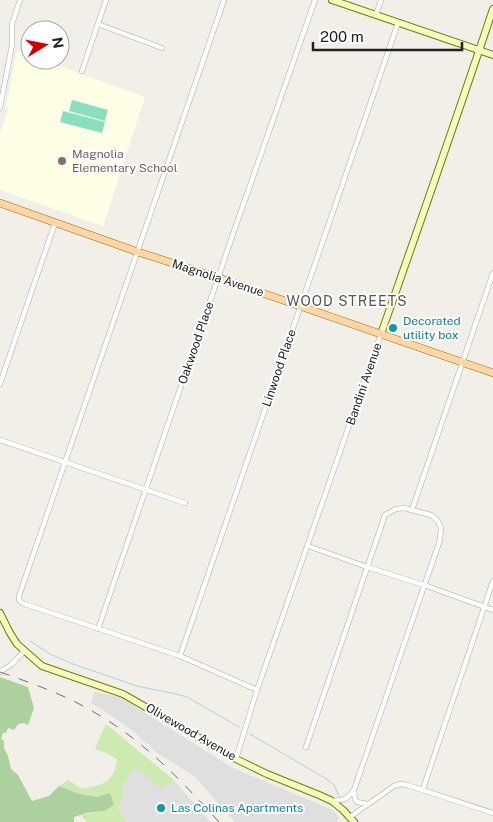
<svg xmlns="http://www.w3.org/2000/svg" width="493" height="822" viewBox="0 0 493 822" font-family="'Public Sans',sans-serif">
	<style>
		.residential { fill: #e0dfdf }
		.education { fill: #ffffe5 }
		.grass { fill: #cdebb0 }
		.forest { fill: #add19e }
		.pitch { fill: #88e0be }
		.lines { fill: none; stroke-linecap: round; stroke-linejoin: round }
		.stream { stroke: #aad3df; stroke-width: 1 }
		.street-casing { stroke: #a9a9a9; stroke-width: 5.5 }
		.secondary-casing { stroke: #707d05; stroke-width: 8 }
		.primary-casing { stroke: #a06b00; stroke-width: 8 }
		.street { stroke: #fff; stroke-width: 4.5 }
		.secondary { stroke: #f7fabf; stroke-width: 6 }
		.primary { stroke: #fcd6a4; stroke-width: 7 }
		.rail { stroke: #707070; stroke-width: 1; stroke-dasharray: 10 10; stroke-linecap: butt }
		.education-dot { fill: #8d6e63; stroke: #fff; stroke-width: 2 }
		.culture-dot { fill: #0f9aa8; stroke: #fff; stroke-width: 2 }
		.labels { text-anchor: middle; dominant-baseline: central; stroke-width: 4; stroke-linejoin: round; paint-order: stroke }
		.education-label { font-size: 12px; fill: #785e54; stroke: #fff; text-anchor: start }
		.street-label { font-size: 12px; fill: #222; stroke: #fff }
		.culture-label { font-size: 12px; fill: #0d838f; stroke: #fff; text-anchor: start }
		.neighbourhood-label { font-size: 14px; letter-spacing: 1px; fill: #555; stroke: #fff }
	</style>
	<rect width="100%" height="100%" fill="#f2efe9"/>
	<path class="residential" d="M95,692l25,5 113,71 100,42 6,8 -2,4h-102l-41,-46 -37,-23 -24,-22 -24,-17 -18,-11z
		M135,766l26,23 13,-9 36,42h-82l-11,-13 5,-8 2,-17z"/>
	<path class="education" d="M17,51l13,5v4h12l103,37 -42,129 -103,-36v-57l8,-23 -2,-4z"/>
	<path class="grass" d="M106,724l68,56 -13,9 -26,-22 -11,17 -2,17 -5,8 11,13h-41l-6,-7 23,-4 6,-17 -13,3 -17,-3 -21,-8 9,-6 14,9c21,-4 32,-6 35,-30l-11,-6 -11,-4z"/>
	<path class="forest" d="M0,677l28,10 6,21 -6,17 -4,-2 -6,1 -4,6 -6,-2 -2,5h-3l-2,6 3,2v7l4,8 3,13 7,6 14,26 17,-5 10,-10 21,8 17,3 13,-4 4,12 -10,6 -17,2 -13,4v5h-74z"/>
	<path class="pitch" d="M72,100l36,10 -3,11 -36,-10z
		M63,111l42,11 -3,11 -42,-11z"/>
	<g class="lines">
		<path class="stream" d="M30,641l20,13 23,10 64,22 39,8 11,3 52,30
			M250,734l78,46 6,5 5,11"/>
		<g class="street-casing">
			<path id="street" d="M224,0l-205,596v4l3,3 158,53 77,34
				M376,15l5,-15
				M98,24l64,24
				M82,71l24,-71
				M0,108l12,-63v-21l8,-24
				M0,384l55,-161
				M0,440l185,63
				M412,510l81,-237
				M308,546l59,21 57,18 69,25
				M98,629l135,-395 82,-234
				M180,656l218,-633
				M0,672l12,-8 12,-13
				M306,747l79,-232 11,-6 8,-1 27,7 7,6 3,7 -1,12 -86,250c-8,10 -9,10 -22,11
				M236,759l21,-69 124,-356
				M423,789l70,-208
				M354,790l1,9 2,3 10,2
				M350,817l44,-31 7,-2 6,1 86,28"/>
		</g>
		<g class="secondary-casing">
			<path id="secondary" d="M332,0l161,55
				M381,334c38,-108 76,-217 112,-325
				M0,613l10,20 7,11 25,22 81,28 113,65 31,15 52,21 13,6 11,9 11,12"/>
		</g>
		<g class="primary-casing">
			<path id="primary" d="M0,203l138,49 81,26 274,95"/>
		</g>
		<use href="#street" class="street"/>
		<use href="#secondary" class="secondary"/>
		<use href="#primary" class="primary"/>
		<path class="rail" d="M0,672c31,11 63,22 92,39 50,28 89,69 127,111"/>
	</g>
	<circle class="education-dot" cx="62" cy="161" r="5"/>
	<g class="culture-dot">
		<circle cx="393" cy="328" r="5"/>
		<circle cx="161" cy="808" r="5"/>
	</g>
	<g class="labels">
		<g class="education-label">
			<text x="72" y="154">Magnolia<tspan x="72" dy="14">Elementary School</tspan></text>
		</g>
		<g class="street-label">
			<text transform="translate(218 278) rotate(18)">Magnolia Avenue</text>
			<text transform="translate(196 343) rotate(-71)">Oakwood Place</text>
			<text transform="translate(279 368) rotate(-71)">Linwood Place</text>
			<text transform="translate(364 384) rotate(-71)">Bandini Avenue</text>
			<text transform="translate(191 732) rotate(30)">Olivewood Avenue</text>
		</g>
		<g class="culture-label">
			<text x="403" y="321">Decorated<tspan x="403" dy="14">utility box</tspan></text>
			<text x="171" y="808">Las Colinas Apartments</text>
		</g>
		<g class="neighbourhood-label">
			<text x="347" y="301">WOOD STREETS</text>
		</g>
	</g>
	<g transform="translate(45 45) rotate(80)"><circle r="24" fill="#ffffff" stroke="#a7a7a7"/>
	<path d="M0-4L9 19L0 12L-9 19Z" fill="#d40000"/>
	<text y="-8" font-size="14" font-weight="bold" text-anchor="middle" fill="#222222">N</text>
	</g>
	<path d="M313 42v8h149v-8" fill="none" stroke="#222222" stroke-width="2.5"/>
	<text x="320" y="42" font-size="15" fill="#222222" stroke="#ffffff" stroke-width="4" paint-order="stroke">200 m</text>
</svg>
